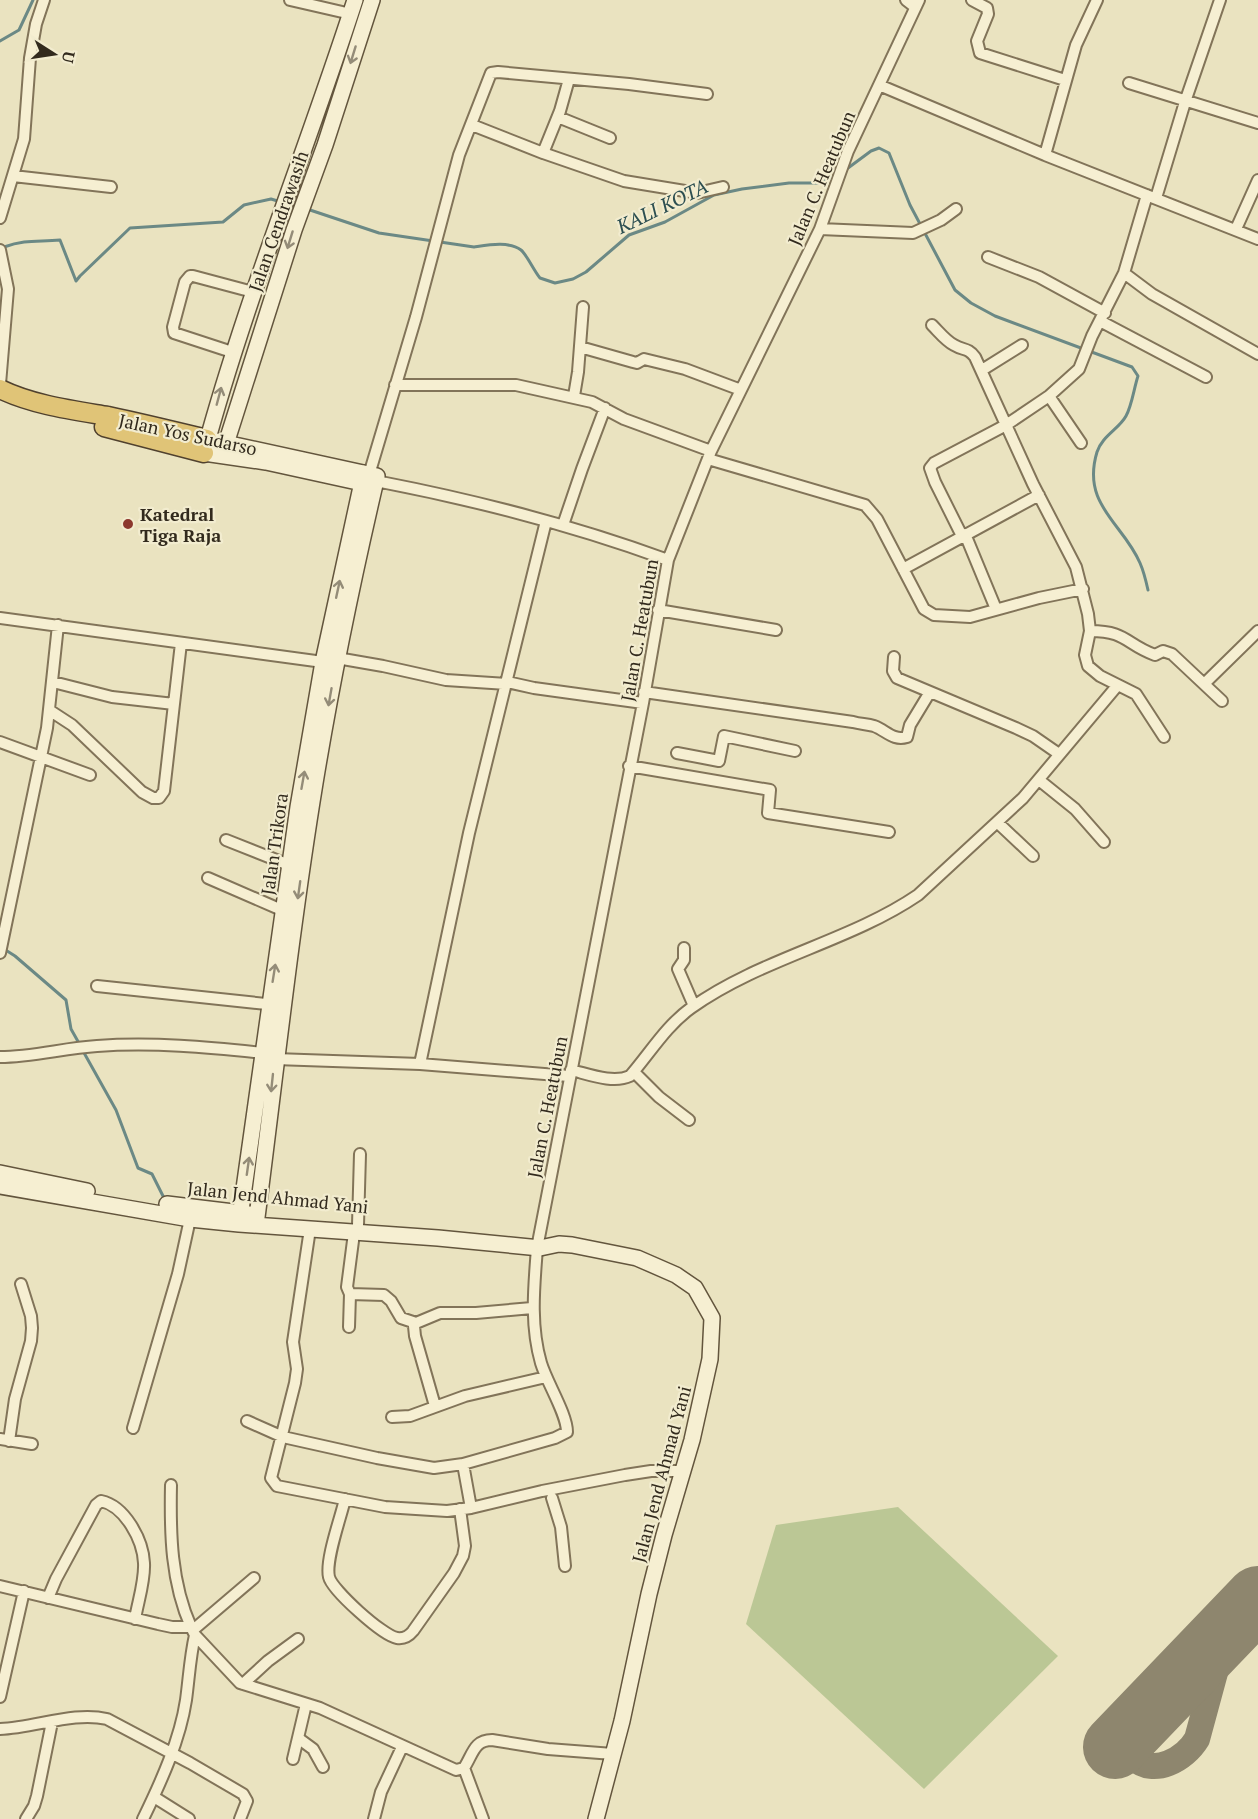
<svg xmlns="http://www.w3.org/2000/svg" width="1258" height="1819" viewBox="0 0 1258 1819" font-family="'PT Serif',serif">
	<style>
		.grass { fill: #bbc795 }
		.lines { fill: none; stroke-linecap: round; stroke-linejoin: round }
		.stream { stroke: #6b8985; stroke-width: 3 }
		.taxiway { stroke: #8e866e; stroke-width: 26 }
		.runway { stroke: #8e866e; stroke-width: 64 }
		.minor-casing { stroke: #827459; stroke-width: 14 }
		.secondary-casing { stroke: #63553d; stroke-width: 18 }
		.trunk-casing { stroke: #50412e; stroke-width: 21 }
		.minor { stroke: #f6efd2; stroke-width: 10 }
		.secondary { stroke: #f6efd2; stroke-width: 15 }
		.trunk { stroke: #e0c477; stroke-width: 18 }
		.oneway { stroke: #948c78 }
		.poi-dot { fill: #8c382e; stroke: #f2eccf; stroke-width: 2 }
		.labels { text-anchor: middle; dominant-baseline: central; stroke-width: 4.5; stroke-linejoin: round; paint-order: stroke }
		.street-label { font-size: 18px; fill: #322a1d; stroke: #f2eccf }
		.poi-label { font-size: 18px; font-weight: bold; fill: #322a1d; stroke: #f2eccf; text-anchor: start }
		.water-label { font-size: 20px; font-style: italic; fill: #2d4f51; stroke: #f2eccf }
	</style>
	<rect width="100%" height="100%" fill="#eae3c0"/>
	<path class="grass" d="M898,1507l160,149 -134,133 -178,-165 30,-99z"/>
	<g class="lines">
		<path class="stream" d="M0,41l19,-11 14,-30
			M844,171l27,-20 8,-3 10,5 21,52 45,85 16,13 24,13 137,51 6,9c-4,12 -6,29 -12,40 -7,13 -24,20 -29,36 -16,53 26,71 43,111 4,9 6,18 8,27
			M307,209l72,24 95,14c14,-2 35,-6 47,3 6,5 13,21 19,28l15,5 18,-4 13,-7 43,-37 36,-13 49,-27 28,-6 47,-6h31l15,-7
			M4,247c22,-8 34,-5 56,-7l16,41 4,-5 50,-48 93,-6 21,-17 27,-6 10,3
			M4,949l11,7 51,44 5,29 9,16
			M83,1051l33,59 22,58 14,6 12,24"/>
		<path class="taxiway" d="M1168,1692c-9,1 -19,1 -27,6 -21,11 -26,44 -7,60 20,19 51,1 63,-19l29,-107"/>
		<path class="runway" d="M1115,1747l143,-149"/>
		<g class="minor-casing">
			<path id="minor" d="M290,0l61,14
				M906,0l9,7
				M972,0l15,8 1,6 -11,27 3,12 85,27
				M1129,83l129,40
				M879,85l166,70 213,84
				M558,117l52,21
				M472,125l71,28 81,28 73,12 26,-6
				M543,153l17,-42 9,-32
				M1045,155l31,-110 21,-45
				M13,176l98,11
				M1156,198l29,-96 35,-102
				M0,218l24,-79 6,-81 6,-34 8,-24
				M820,229l93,4 28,-13 15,-11
				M1236,229l22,-49
				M0,250l8,39 -8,95
				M988,257l51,20 66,36
				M1124,273l28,21 106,60
				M1100,321l106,56
				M932,325c7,7 14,16 22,20 10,6 13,2 21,12l58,127 43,83 12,47 2,17 -5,24 3,11 12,10 36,18 28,43
				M580,347l53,15 4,1 7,-4 41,10 56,21
				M232,352l-58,-19 -1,-6 12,-45 5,-6h3l60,16
				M982,370l40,-25
				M395,385h121l76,17 32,17 87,32
				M574,396l4,-24 5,-65
				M1049,396l32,47
				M708,459l157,46 12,14 47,90 10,6 36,2 69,-19 44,-9
				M364,473l7,-5 45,-151 43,-162 32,-82 7,-1 131,12 78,10
				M374,485l7,-3c98,19 194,44 287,78
				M563,525l19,-56 23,-61
				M965,534l31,75
				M962,536l-27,-54 -5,-14 4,-5 72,-38 43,-29 30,-27 13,-33 32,-63 23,-78
				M903,569l136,-74
				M658,610l118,20
				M0,618l323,44
				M1090,631c37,0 35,13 65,24l8,-4 9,3 50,47
				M894,657l-1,14 4,7 119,50 17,8 26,18
				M337,658l46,8 63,14 61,4
				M53,682l59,15 62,7
				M507,682l27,6 109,15
				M1205,683l53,-52
				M644,692l209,30c7,2 14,2 21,4 13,5 19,15 33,11l3,-12 20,-33
				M49,710l23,15 70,67 11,6h6l5,-7 17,-148
				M0,742l90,33
				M677,753l42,8 5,-25 71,15
				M629,766l141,24 -2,23 121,19
				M1039,780l36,29 29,33
				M998,823l35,33
				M226,840l63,25
				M208,878l76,33
				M684,948v12l-6,9 16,37
				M0,953l47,-225 11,-103
				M97,986l179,19
				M0,1057c33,0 64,-9 97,-11 55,-4 111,1 166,7
				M275,1059l145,5 149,12
				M420,1064l49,-231 77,-312
				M571,1070c17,4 42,14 59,6 20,-23 36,-50 61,-68 70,-50 158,-66 227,-113l105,-97 94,-112
				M634,1072l25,25 30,23
				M358,1225l2,-71
				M310,1229l-17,113 4,27 -2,14 -24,95 6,8 108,21 62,4 24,-3 71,-17 83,-16 26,-4h32
				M354,1233l-7,54 3,7 34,1 7,6 10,17 15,5
				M349,1327l1,-33
				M435,1406l-20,-70 -1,-10 2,-3 24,-10h36l56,-5
				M392,1417l18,-1 55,-20 81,-19
				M247,1421l36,16 94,21 57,10 29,-4 92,-26 12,-6c0,-18 -20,-49 -26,-69 -11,-38 -7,-76 -4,-115l106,-545 25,-143 43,-109 109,-222 28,-78 71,-151
				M133,1428l45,-154 12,-55
				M0,1439l32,5
				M9,1441l6,-42 16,-58 1,-13 -1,-12 -10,-32
				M463,1464l8,44
				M171,1485c-1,49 0,97 20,142
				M552,1498l9,29 4,39
				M345,1499c-4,18 -20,61 -16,78 3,13 54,59 68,61 7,1 12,-2 16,-7l41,-58 9,-17 2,-10 -5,-37
				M0,1586l158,38 14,3h19l4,8 45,48 80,25 136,62 8,-2c9,-14 10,-28 28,-28l56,9 65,5
				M48,1598l8,-19 40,-74 5,-4c24,5 42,39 43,62 1,18 -6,38 -9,56
				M193,1630l61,-52
				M243,1684l25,-23 30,-22
				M0,1697l24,-106
				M0,1729c35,-1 74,-18 107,-10l83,44 53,31 4,7 -7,18
				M298,1738l15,11 10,18
				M293,1759l13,-55
				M464,1768l19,51
				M154,1797l35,22
				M26,1819l8,-13 3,-10 15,-74
				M143,1819c18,-37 37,-79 43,-119 3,-22 4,-43 9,-65
				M374,1819l7,-27 21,-45"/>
		</g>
		<g class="secondary-casing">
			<path id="secondary" d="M355,0c-49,152 -109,298 -151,453l62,9 105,23
				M207,439l170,37c-24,102 -45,204 -62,307 -24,147 -40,295 -59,442
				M224,450l70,-220 31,-85 47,-145
				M0,1173l87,18
				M0,1186l190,33 49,5 199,14 102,10 19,-4 13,1 65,13 39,17 19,13 17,30 -2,41 -18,81 -28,95 -15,59 -27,127 -26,98
				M167,1204l83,10
				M239,1224l59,-417 25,-145 41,-189"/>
		</g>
		<g class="trunk-casing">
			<path id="trunk" d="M0,389c33,16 72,21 108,27 33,7 66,15 99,23
				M104,427l100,26"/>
		</g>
		<use href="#minor" class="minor"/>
		<use href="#secondary" class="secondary"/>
		<use href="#trunk" class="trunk"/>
	</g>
	<defs><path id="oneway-shaft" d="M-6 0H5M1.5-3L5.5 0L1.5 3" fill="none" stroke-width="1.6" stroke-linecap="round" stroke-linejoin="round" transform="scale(1.5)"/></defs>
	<g class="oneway">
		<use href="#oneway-shaft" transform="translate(353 55) rotate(107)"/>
		<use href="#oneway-shaft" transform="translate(290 240) rotate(107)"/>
		<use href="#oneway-shaft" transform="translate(219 396) rotate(-75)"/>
		<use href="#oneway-shaft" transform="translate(338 589) rotate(-78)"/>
		<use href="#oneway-shaft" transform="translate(330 697) rotate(100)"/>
		<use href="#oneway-shaft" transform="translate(303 780) rotate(-80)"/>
		<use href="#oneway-shaft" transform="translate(299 890) rotate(98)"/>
		<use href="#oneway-shaft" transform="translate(274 973) rotate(-81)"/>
		<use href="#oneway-shaft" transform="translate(272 1083) rotate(96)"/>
		<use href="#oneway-shaft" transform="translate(248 1166) rotate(-82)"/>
	</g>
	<circle class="poi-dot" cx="128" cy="524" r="6"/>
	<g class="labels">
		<g class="street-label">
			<text transform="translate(821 178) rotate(-67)">Jalan C. Heatubun</text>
			<text transform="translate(278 221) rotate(-71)">Jalan Cendrawasih</text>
			<text transform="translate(188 434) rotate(12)">Jalan Yos Sudarso</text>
			<text transform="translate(639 630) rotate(-80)">Jalan C. Heatubun</text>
			<text transform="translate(274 844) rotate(-82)">Jalan Trikora</text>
			<text transform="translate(547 1107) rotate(-79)">Jalan C. Heatubun</text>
			<text transform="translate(278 1197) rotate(6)">Jalan Jend Ahmad Yani</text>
			<text transform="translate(661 1474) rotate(-75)">Jalan Jend Ahmad Yani</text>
		</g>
		<g class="poi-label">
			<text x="140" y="514">Katedral<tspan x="140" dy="21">Tiga Raja</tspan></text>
		</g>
		<g class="water-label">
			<text transform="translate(662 206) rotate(-26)">KALI KOTA</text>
		</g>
	</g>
	<g transform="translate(54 54) rotate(102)" stroke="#f2eccf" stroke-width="4.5" paint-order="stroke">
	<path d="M0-4.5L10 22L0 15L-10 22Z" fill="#322a1d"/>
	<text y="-9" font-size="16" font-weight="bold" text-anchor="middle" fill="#322a1d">U</text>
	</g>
</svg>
